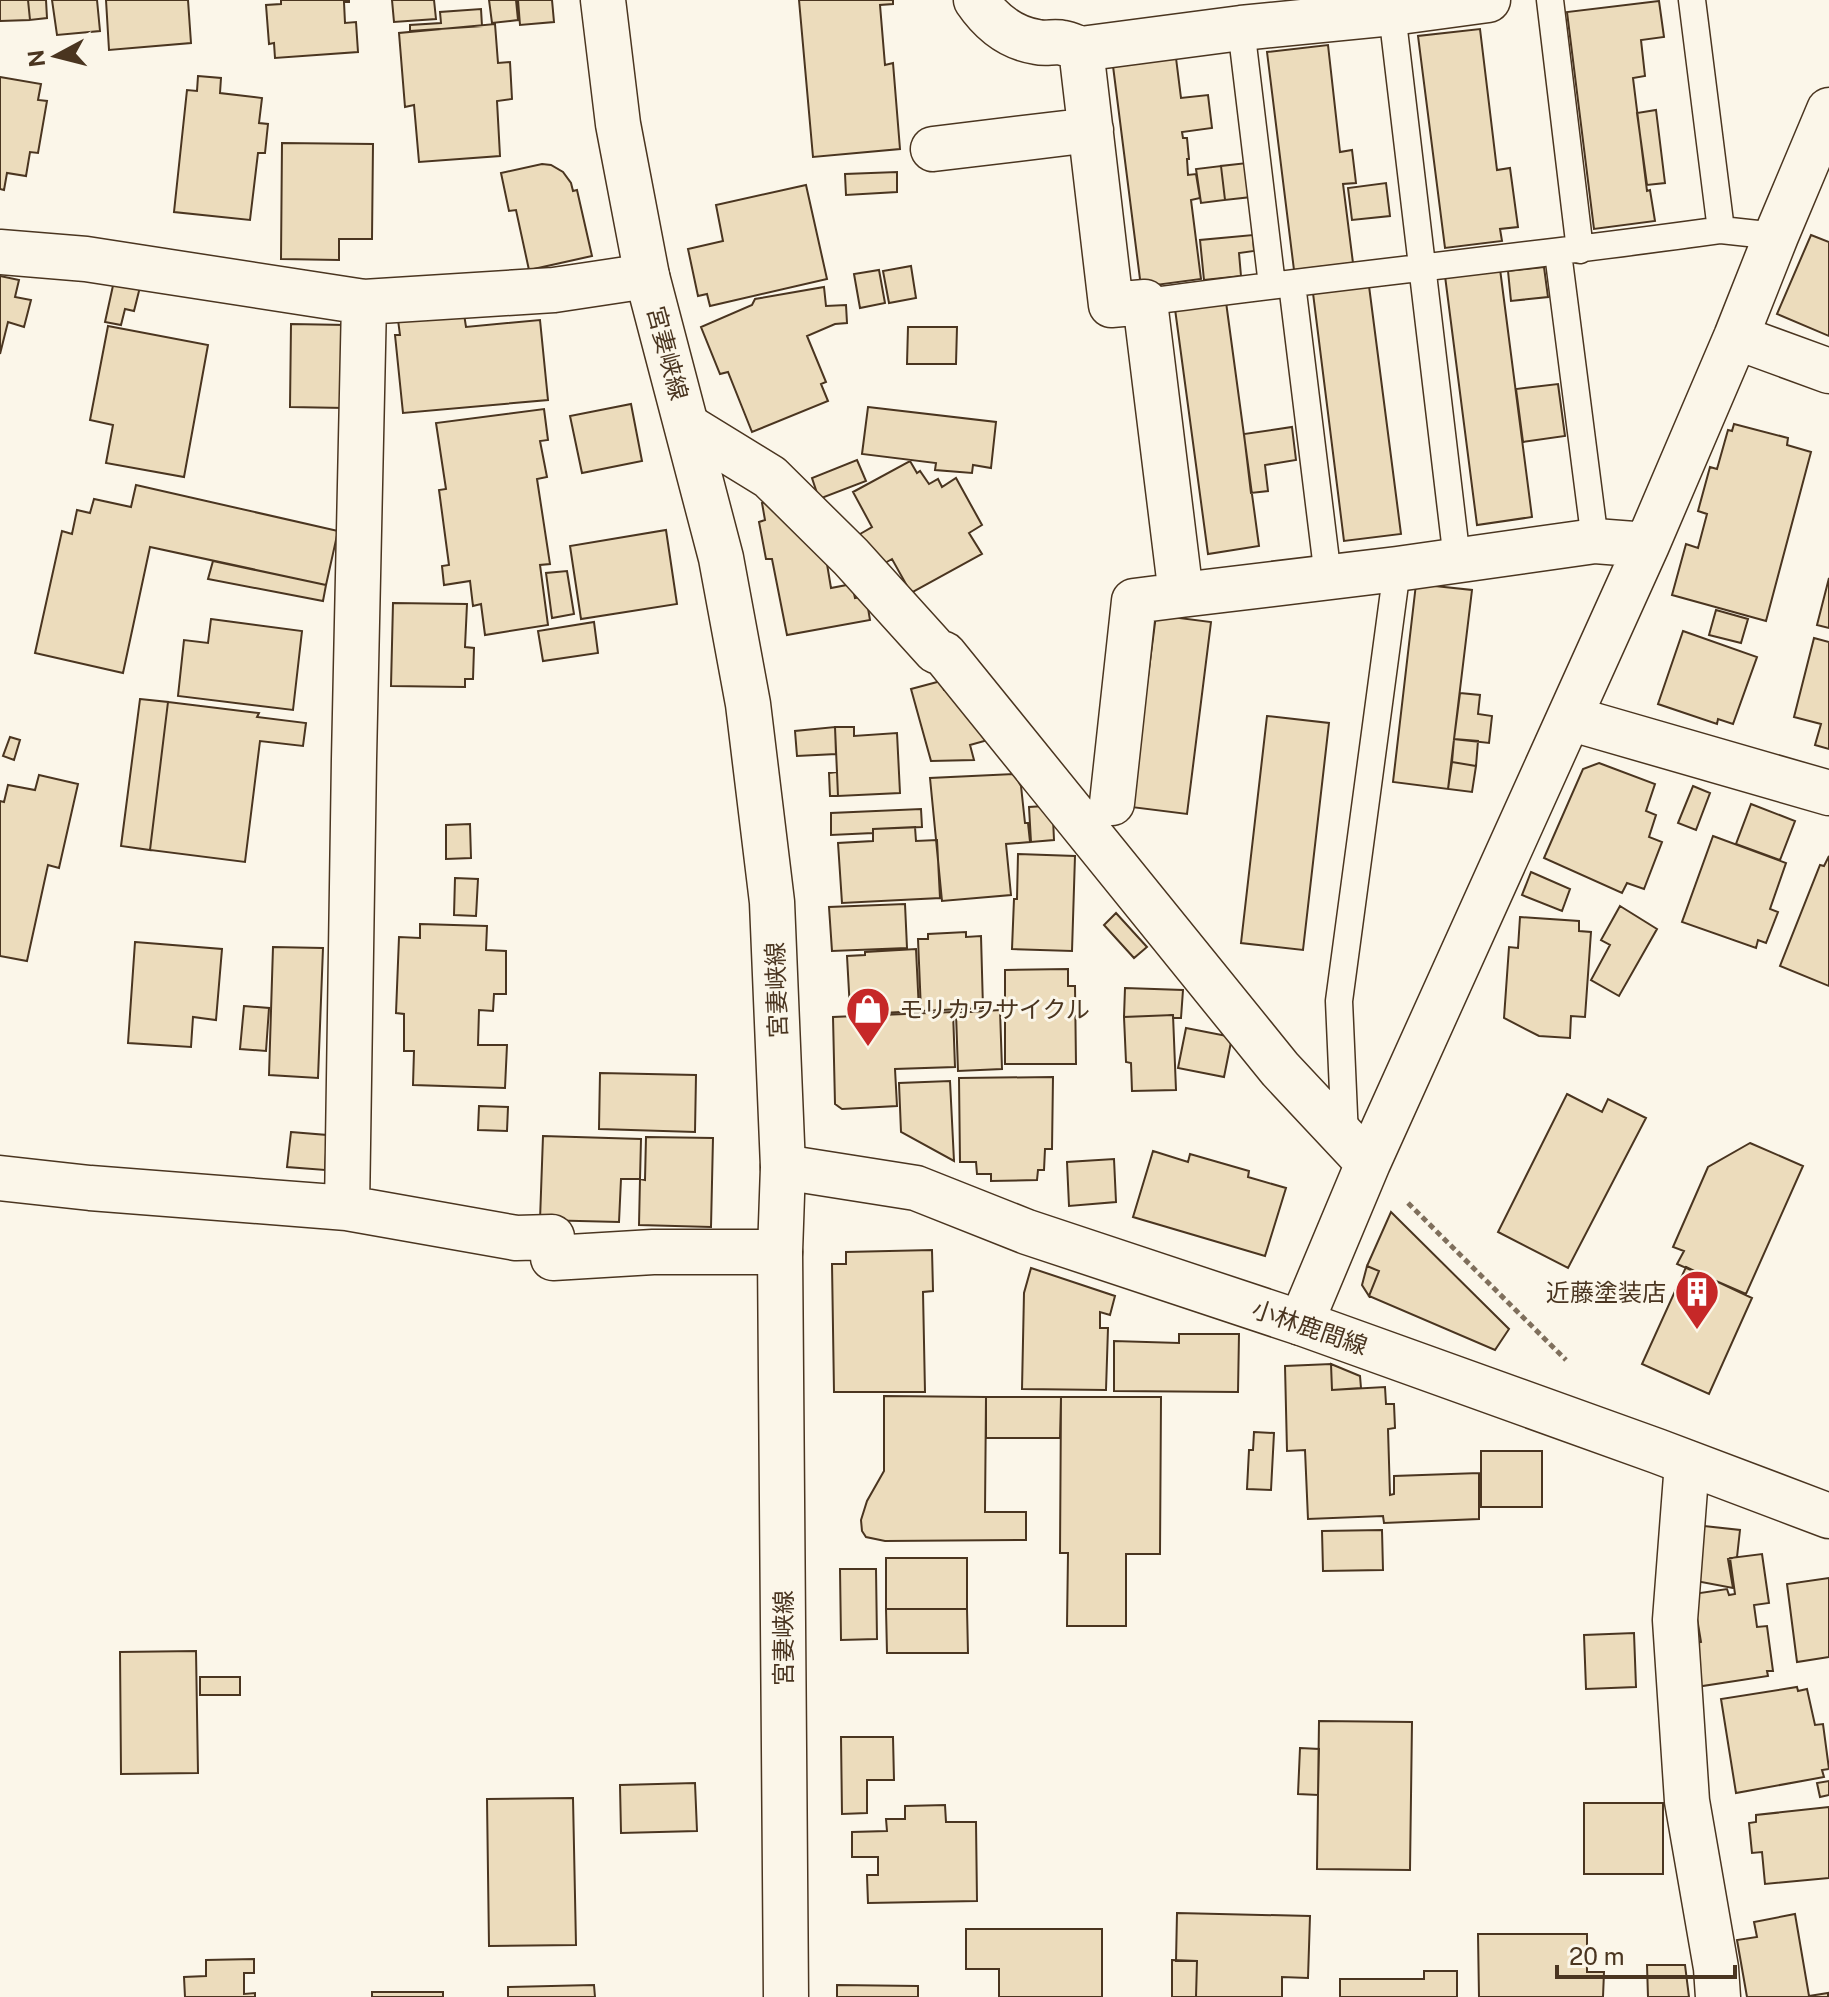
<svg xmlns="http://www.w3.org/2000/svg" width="1829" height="1997" viewBox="0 0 1829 1997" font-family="'Public Sans','Noto Sans JP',sans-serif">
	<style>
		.building { fill: #ecdcbc; stroke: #4a3520; stroke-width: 2 }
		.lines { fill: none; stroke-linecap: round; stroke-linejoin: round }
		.service-casing { stroke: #4a3520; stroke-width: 29 }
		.minor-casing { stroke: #4a3520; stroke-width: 47 }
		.secondary-casing { stroke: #4a3520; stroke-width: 47 }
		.primary-casing { stroke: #4a3520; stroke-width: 47 }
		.path { stroke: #7f6f5c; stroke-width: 5; stroke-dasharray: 6 4; stroke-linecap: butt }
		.service { stroke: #fbf6e9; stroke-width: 26 }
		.minor { stroke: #fbf6e9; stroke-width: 44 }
		.secondary { stroke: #fbf6e9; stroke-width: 44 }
		.primary { stroke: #fbf6e9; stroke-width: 44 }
		.labels { text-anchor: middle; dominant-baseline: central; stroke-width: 6; stroke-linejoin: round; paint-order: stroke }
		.street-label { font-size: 24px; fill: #4a3520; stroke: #fbf6e9 }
		.poi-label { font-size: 24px; fill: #4a3520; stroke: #fbf6e9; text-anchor: start }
	</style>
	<rect width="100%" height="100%" fill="#fbf6e9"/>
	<path class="building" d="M0,0h28l2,20 -30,1z
		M28,0h18l1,18 -17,2z
		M52,0h45l3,31 -43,4z
		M106,0h82l3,43 -82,7z
		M281,0h68v2h-5l1,21 11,-1 2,30 -83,6 -1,-15 -5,1 -3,-39 15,-1z
		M392,0h42l2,19 -42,3z
		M489,0h27l2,20 -26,3z
		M518,0h34l2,22 -34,3z
		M799,0h94v4l-13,1 5,60 8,-2 7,86 -87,8z
		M1659,1l5,36 -23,3 4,36 -12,2 14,113 3,-1 5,31 -61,8 -27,-217z
		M481,9l1,17 -72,5v-6l31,-2 -1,-11z
		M495,24l3,39 12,-1 2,37 -15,2 3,55 -81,6 -5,-57 -9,2 -6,-74z
		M1480,29l17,141 13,-2 8,59 -18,2 2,12 -57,7 -27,-212z
		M1328,45l12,107 12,-2 4,33 -13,1 10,79 -59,7 -27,-218z
		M1176,58l5,40 27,-3 4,33 -30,4 1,6h4l2,21h-2l1,16 8,-1 4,24 -9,2 10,79 -60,8 -28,-221z
		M198,76l23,2 -1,15 42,5 -3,25 9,1 -3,29h-7l-8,67 -76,-8 13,-122 10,1z
		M0,77l41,7 -3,16 9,1 -9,52 -8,-1 -4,24 -19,-3 -3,17 -4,-1z
		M1656,110l9,73 -18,2 -10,-72z
		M282,143l91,1 -1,95h-33v21l-58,-1z
		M1247,163l4,34 -26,3 -4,-34z
		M542,164l9,1 12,7 8,11 2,8 4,-1 15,66 -63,14 -13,-60 -7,1 -8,-38z
		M1221,166l4,34 -24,3 -5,-34z
		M897,172v20l-51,3 -1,-21z
		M1386,183l4,33 -38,4 -4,-32z
		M806,185l21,94 -117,27 -3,-12 -9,2 -10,-47 35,-8 -7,-36z
		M1253,235l1,16 -15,2 2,23 -37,4 -4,-40z
		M1811,235l18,7v94l-52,-22z
		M911,266l5,32 -27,5 -6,-32z
		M1544,267l4,30 -37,4 -3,-30z
		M1500,269l32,248 -55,8 -32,-249z
		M879,270l6,33 -25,5 -6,-34z
		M0,276l19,4 -4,17 16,3 -7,27 -16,-5 -8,32z
		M114,281l26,6 -6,24 -9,-2 -4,16 -16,-3z
		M1369,286l32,248 -57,7 -31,-248z
		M824,287l2,19 20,-1 1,18 -12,1 -28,12 19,46 -5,2 7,17 -76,31 -24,-60 -8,2 -19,-47 51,-22 3,-6z
		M1226,302l33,244 -51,8 -33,-245z
		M464,314l2,13 74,-7 8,80 -145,13 -8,-78h5l-2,-15z
		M291,324l55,1 -1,83 -55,-1z
		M108,326l100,19 -24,132 -78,-14 7,-38 -23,-5z
		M908,327h49l-1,37h-49z
		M1558,384l7,52 -42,6 -7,-53z
		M631,404l11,57 -60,12 -12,-57z
		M868,407l128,15 -5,46 -18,-3 -1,8 -37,-3 1,-7 -74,-9z
		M544,409l4,31 -8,1 7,36 -10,2 13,85 -10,1 8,60 -63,10 -4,-31 -8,2 -3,-25 -26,4 -2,-19 7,-1 -10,-75 7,-1 -10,-66z
		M1734,424l54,14 -1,7 24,7 -45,169 -94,-26 14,-51 12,4 9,-34 -9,-3 12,-44 7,2 11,-39 4,1z
		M1292,427l4,33 -31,5 3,26 -17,2 -7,-59z
		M857,460l9,21 -47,18 -7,-21z
		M910,461l7,12 3,-2 9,13 9,-5 4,8 14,-9 26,47 -13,8 13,21 -71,39 -19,-34 -14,8 -18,-33 12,-7 -19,-35z
		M136,485l202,46 -12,54 -176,-38 -27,126 -88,-20 27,-122 10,3 5,-24 13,3 4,-14 37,8z
		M773,501l53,57 5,30 21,-4 3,14 11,-2 4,24 -83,15 -15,-76h-6l-7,-37 6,-2 -3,-17z
		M666,530l11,74 -96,15 -11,-73z
		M213,561l113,24 -3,16 -115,-22z
		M567,571l7,43 -22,4 -6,-45z
		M1829,578v50l-12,-3z
		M1416,584l56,6 -24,199 -55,-7z
		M393,603l74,1 -2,43 9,1 -1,31h-8v8l-74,-1z
		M1716,610l32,9 -7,24 -32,-8z
		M1156,615l55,7 -24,192 -56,-7z
		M211,619l91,12 -9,79 -115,-14 6,-56 24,3z
		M594,622l4,31 -55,8 -5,-30z
		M1683,631l74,26 -24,67 -15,-5 -1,5 -59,-20z
		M1814,638l15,4v107l-14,-4 6,-21 -27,-7z
		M941,681l3,9 7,-1 37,51 -18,5 4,15 -43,1 -20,-72z
		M1460,693l20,2 -2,19 14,2 -3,27 -35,-4z
		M140,699l28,3 -18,148 -29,-4z
		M168,702l91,11 -2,4 49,6 -3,23 -43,-5 -15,121 -95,-12z
		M1267,716l62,7 -26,227 -62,-7z
		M835,727h19v9l43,-3 3,60 -62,3z
		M835,727l1,27 -39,2 -2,-25z
		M10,737l10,3 -6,20 -11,-4z
		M1454,739l24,2 -2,25 -24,-4z
		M1452,762l24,4 -4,26 -24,-3z
		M1599,763l56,21 -9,27 10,4 -7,22 13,5 -18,47 -17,-6 -5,10 -78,-35 39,-89z
		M837,772l1,24h-8l-1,-23z
		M1014,774l7,12 4,37h3l2,19 -24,2 5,51 -69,6 -12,-123z
		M39,775l39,9 -19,84 -11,-3 -21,96 -27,-5v-155l4,1 4,-17 27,5z
		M1693,786l17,7 -14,37 -18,-7z
		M1751,804l44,17 -15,39 -44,-16z
		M1045,806l8,12 1,22 -23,2 -2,-35z
		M921,809l1,18 -49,2v4l-42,2v-22z
		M470,824l1,34 -25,1v-34z
		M915,827l1,14 21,-1 3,58 -98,5 -4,-60 35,-2v-12z
		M1713,836l73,27 -16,46 8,3 -12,31 -8,-3 -2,8 -74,-26z
		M1018,854l57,2 -3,95 -60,-2 2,-50h3z
		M1829,856v130l-49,-20 40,-101 4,1z
		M1531,872l39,17 -8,22 -40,-16z
		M455,878l23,1 -2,37 -22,-1z
		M905,904l2,44 -75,3 -3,-44z
		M1620,906l37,23 -38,67 -28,-16 19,-35 -9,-5z
		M1116,913l31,34 -13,11 -30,-33z
		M1520,917l59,4v10l12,1 -6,85 -14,-1 -1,22 -31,-2 -35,-18 5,-71 9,1z
		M420,924l67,2 -1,24 20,1v43h-12l-1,17 -14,-1 -1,35h29l-2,43 -92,-3 1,-34h-10v-37l-8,-1 3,-76 21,1z
		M966,932v5l15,-1 2,72 -62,3 -3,-72h10v-5z
		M135,942l87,7 -6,71 -23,-3 -2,30 -63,-4z
		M273,947l50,1 -5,130 -49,-3z
		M916,949l3,62 -55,3v-4h-14l-3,-54 18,-1v-3z
		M1068,969v17h7l1,78h-71v-94z
		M1125,988l58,2 -2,28h-8v-3l-49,2z
		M244,1006l25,2 -3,43 -26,-2z
		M1000,1010l2,59 -44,2 -2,-58z
		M953,1012l2,55 -60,2 2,37 -55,3 -7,-5 -2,-87z
		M1173,1015l3,75 -44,1 -1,-28 -5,-1 -2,-45z
		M1186,1028l46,9 -8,40 -46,-9z
		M600,1073l96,2 -1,57 -96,-3z
		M1053,1077l-1,72h-7l-1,21h-6l-1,10 -46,1v-7h-14l-1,-12h-16l-1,-84z
		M950,1081l4,80 -53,-29 -2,-49z
		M1567,1094l35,18 6,-13 38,19 -78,150 -70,-36z
		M479,1106l29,1 -1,24 -29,-1z
		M291,1132l36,3 -2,35 -38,-3z
		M543,1136l98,3 -1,40h-19l-2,43 -79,-2z
		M646,1137l67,1 -2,89 -72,-2 1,-46 5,1z
		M1750,1143l53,23 -57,128 -69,-30 7,-13 -11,-4 35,-80z
		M1153,1151l35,11 2,-8 59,17 -1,6 38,11 -21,68 -132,-39z
		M1114,1159l2,43 -47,4 -2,-44z
		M1391,1212l118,117 -14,21 -126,-54 10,-25 -12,-5z
		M932,1250l1,41 -10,1 2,100h-91l-2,-128h14v-12z
		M1367,1266l12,5 -10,25 -7,-11z
		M1686,1267l66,31 -43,96 -67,-30z
		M1031,1268l84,28 -5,19 -10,-3v16h8l-2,62 -84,-1 2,-96z
		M1179,1334h60l-1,58 -124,-1v-50l65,2z
		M1331,1364l29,12 1,12 -29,2z
		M1331,1364l1,26 53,-3 1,17h8l1,24 -7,1 2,66 4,-1v-18l85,-3v46l-95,4 -1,-7 -75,3 -3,-69 -18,1 -2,-85z
		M884,1396l102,1 -1,115h41v28l-141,1 -19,-4 -4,-6 -1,-11 6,-19 17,-30z
		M986,1397h75l-1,41h-74z
		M1061,1397h100l-1,157h-34v72h-59l1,-73h-8z
		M1254,1432l20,1 -3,57 -24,-1 2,-39h4z
		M1481,1451h61v56h-61z
		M1704,1526l36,4 -3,27 -9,2 5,29 -37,-7z
		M1382,1530l1,40 -60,1 -1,-40z
		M1762,1554l7,49 -15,2 3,22 10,-1 6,45h-6l1,5 -72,11 -6,-43 11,-2 -8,-48 34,-5 2,6 6,-1 -5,-36z
		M886,1558h81v51h-81z
		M840,1569h36l1,70 -36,1z
		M1829,1578v79l-32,5 -10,-78z
		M886,1609h81l1,44h-81z
		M1634,1633l2,54 -50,2 -2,-54z
		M196,1651l2,122 -77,1 -1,-122z
		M200,1677h40v18h-40z
		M1797,1687l1,4 9,-2 8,36 8,-1 6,45 -7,1 2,7 -88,16 -15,-94z
		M1319,1721l93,1 -2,148 -93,-1z
		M841,1737h52l1,43h-27v33l-25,1z
		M1300,1748l19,1 -1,46 -20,-1z
		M1829,1781v14l-9,2 -3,-14z
		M695,1783l2,48 -76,2 -1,-48z
		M573,1798l3,147 -87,1 -2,-147z
		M1584,1803h79v71h-79z
		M945,1805l1,17h30l1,79 -109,2 -1,-28h11v-18h-26v-25l35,-1 -1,-12h19v-13z
		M1829,1807v71l-64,6 -3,-32 -10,1 -3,-30 7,-1v-7z
		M1177,1913l133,3 -2,62 -26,-1v20h-86l1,-36h-21z
		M1795,1914l14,82 19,-3v4h-81l-10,-57 20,-3 -3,-15z
		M966,1929h136v68h-103v-28h-33z
		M1478,1934h109v38h17l-1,25h-124z
		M254,1959v14h-10v21l11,-1v4h-70l-1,-20 22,-1v-16z
		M1172,1960l25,1 -1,36h-24z
		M1647,1965h38l4,32h-41z
		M1424,1971h33v26h-117v-18h84z
		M594,1985l1,12h-87v-10z
		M837,1985l81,1v11h-81z
		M372,1992h71v5h-71z"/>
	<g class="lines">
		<g class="service-casing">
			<path id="service" d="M1550,0l30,250
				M1692,0l29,230 55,6
				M1392,13l65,547
				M1241,28l31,257
				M1558,253l37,288
				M1292,284l36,293
				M1145,302c192,-26 384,-45 576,-72
				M1345,1137l-6,-136 58,-432"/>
		</g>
		<g class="minor-casing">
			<path id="minor" d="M976,0c15,22 35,38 61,42 9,2 18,-1 26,1 6,1 12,4 18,6l160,-21 151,-15 96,-13
				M1081,49l30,256 34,-3 36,293 216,-26 198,-28 52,4
				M933,149l158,-19
				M0,252l86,7 278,43 190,-12 93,-14
				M1736,337l93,34
				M687,426l83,51 81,80 85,94 8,3 336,415 88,94
				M1569,718l260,75
				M1112,803l22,-202 47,-6
				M0,1178l90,10 257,20 169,30 36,-1 1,21 100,-6h127
				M347,1208l7,-449 10,-457
				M1301,1323l67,-160 279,-618 89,-208 40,-101 53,-126
				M1687,1463l-12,157 12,181 29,167 2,29"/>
		</g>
		<g class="secondary-casing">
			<path id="secondary" d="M783,1167l133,21 111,44 274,91 356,128 172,65"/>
		</g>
		<g class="primary-casing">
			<path id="primary" d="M603,0l15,124 29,152 74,282 27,146 24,198 11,265 -3,85 6,745"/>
		</g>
		<path class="path" d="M1408,1203l158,157"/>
		<use href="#service" class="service"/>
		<use href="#minor" class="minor"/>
		<use href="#secondary" class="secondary"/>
		<use href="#primary" class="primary"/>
	</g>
	<defs>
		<g id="shop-pin" transform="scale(2.3)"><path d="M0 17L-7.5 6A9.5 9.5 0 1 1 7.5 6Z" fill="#c62828" stroke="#fbf6e9"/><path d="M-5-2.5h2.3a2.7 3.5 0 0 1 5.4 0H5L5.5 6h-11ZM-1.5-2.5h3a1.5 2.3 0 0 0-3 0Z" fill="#fff"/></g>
		<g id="building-pin" transform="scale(2.3)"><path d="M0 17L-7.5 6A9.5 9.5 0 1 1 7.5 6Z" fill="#c62828" stroke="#fbf6e9"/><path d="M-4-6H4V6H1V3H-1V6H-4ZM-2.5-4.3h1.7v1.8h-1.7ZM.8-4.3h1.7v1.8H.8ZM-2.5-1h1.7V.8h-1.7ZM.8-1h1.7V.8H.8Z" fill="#fff"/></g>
	</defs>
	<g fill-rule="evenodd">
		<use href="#shop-pin" x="868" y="1009"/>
		<use href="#building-pin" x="1697" y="1292"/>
	</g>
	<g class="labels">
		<g class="street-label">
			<text transform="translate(668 353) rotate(75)">宮妻峡線</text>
			<text transform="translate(776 990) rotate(-92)">宮妻峡線</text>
			<text transform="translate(1310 1327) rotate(19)">小林鹿間線</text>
			<text transform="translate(783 1638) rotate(-90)">宮妻峡線</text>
		</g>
		<g class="poi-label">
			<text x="899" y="1009">モリカワサイクル</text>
			<text x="1666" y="1292" text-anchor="end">近藤塗装店</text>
		</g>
	</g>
	<g transform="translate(56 56) rotate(263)" stroke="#fbf6e9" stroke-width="6" paint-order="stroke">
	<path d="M0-6L14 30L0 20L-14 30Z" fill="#4a3520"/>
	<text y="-12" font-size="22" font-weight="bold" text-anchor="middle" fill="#4a3520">N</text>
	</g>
	<path d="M1557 1965v12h178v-12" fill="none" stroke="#4a3520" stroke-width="4"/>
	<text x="1569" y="1965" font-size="24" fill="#4a3520" stroke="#fbf6e9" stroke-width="6" paint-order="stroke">20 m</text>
</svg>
